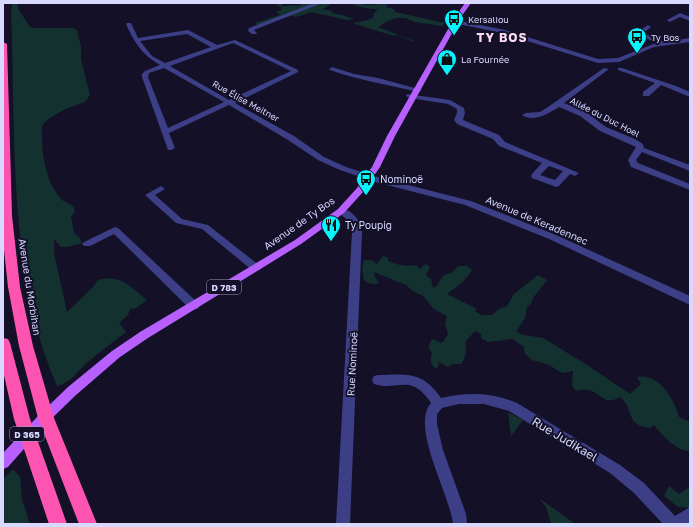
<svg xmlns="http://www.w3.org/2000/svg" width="693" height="527" viewBox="0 0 693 527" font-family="'Golos Text',sans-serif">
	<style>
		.green { fill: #13322f }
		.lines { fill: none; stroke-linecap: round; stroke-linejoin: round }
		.street { fill: #3c3e86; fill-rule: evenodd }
		.primary { fill: #b760fd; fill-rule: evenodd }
		.highway { fill: #fd54b1; fill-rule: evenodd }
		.labels { text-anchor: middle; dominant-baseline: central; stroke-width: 4; stroke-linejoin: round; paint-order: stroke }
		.far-poi-label { font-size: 9px; fill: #d9d8ff; stroke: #131028; text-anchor: start }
		.far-street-label { font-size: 9px; fill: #d9d8ff; stroke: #131028 }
		.shield { fill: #131028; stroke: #9e9cbe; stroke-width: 1 }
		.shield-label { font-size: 9px; font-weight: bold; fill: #d9d8ff }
		.poi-label { font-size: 10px; fill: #d9d8ff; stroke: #131028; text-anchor: start }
		.street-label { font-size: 10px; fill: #d9d8ff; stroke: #131028 }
		.far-district-label { font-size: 12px; font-weight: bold; letter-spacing: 1px; fill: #ffdaf4; stroke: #131028 }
		.near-street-label { font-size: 12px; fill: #d9d8ff; stroke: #131028 }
	</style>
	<rect width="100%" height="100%" fill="#131028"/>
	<path class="green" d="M12,3h5l2,7 11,17 3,1h40l4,2 4,17v13l9,35 -5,7c-16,5 -31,11 -43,23 -1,24 2,56 20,75 3,2 8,4 11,6l2,6 -4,4 3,17 5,4 3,6 -15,4h-6l-7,-8v14l13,59 26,-25 5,-7c23,-6 33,7 49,20l-11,8 -6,1 -2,6 -9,8 7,9c-12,9 -25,19 -37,29 -11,9 -17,21 -32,25 -50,-115 -41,-252 -46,-374z
		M274,3h8l1,4 8,-2 6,1 8,-3h24l1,2 -8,4 10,2 1,2 9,2 12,4 -7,1 -36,-8 -15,5 -7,-2 -31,10 -3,-2 25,-8 -4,-3 5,-2v-3z
		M350,3c7,0 14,2 20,2 6,0 10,-2 17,-1l-1,3 8,2 1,3 50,11 -3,3 -27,-4 -10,-4h-9l-8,3 -10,6 36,14 -1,1 -16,-7 -3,1 -42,-13 12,-2 9,-3 1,-5 4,-4c-9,0 -20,-2 -28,-6z
		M383,256l5,2v3c10,4 18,6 29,4l2,4 7,-5 4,3 -4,8 5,4 2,9 3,-1 7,-11 10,-4 5,-6h9l5,4c-6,10 -15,17 -25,24l30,15 -2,2 6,4h11l7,-6 8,-3 7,-12 24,-19 9,5 -14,18 -2,6 -4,2 -2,12 -9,14 8,3 19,3 41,25 46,31 11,-10 -4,-7c22,-4 37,22 42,40l11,5v29c-14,0 -27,-15 -36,-26l-4,3c-26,-3 -15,-19 -30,-31 -14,8 -16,0 -28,-6 -4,-2 -11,-1 -16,0l-4,-5 1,-15 -11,2 -13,-8 -17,-5 -7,-6 -1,-7 -11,-8 -25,3 -7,-4v-4l-6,-3 -10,11c2,6 1,17 -4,22h-8l-5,3 -9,-5 -2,7c-7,-3 -7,-9 -5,-16l-4,-6 4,-8 10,4 6,-9 -3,-10 2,-8 -13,-7 -11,-13 -10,-5 -7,-6 -32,-13 1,5 4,6c-5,2 -11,1 -15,-3l-2,-12 2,-8h7l6,4z
		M508,412l15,8 -12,16z
		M13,469l7,8 2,22 8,25h-27v-45z
		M669,486l10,8 11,-7v21l-12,-1 -14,-11z
		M539,498l36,26h-24l-5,-17z"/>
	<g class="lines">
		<path class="street" d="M314,3h8l-68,27 3,3 -1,1h-4l-4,-3 1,-3z
			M680,13l10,4v4l-10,-4 -10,5 -3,-2z
			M450,19l55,11 93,29 20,-1 38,-15 -20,-10 12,-8 3,2 -8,6 21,9 26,-4v4l-36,5 -35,15 -21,1 -96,-30 -54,-11 -1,-1z
			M127,23h4l7,15 50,-8 29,15 18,-5 63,30v2l-63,31 59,33 30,21 22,10 35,11 90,23 85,34 134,61v9l-141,-66 -84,-34 -90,-23 -35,-12 -22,-10 -30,-20 -59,-35 -60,28 6,15 -4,2h-3l-26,-73v-3l3,-3 15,-6c-18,-10 -26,-23 -34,-41zM187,34l24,13 -46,16 -13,-7 -12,-15zM233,43l58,28 -62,29 -59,-34zM164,68l60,34 -56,26 -20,-51 1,-4z
			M332,67l22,7 24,4 44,12 -4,2c-29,-7 -60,-12 -88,-22l-1,-1z
			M604,68l5,1 -45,34 22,9 20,15 29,12 8,5 1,4 46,17v6l-48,-19 -6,8 2,3 52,21v6l-59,-23 -3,-7 8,-13 -36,-16 -20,-15 -21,-9c-9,6 -27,16 -37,8l4,-2 14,-1 8,-5z
			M618,68h4l54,18 14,6v5l-29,-12 -12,11h-6v-4l12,-9 -37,-13z
			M407,94l43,6 14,8 1,5 -2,7 36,15 6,7 74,31 -4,3 -5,-2 -11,12 -3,1 -24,-9 -1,-2 1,-2 10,-11 -43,-17 -6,-7 -36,-15 -3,-4 3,-7v-4l-9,-5 -38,-6 -4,-2zM549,166l14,5 -8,9 -15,-5z
			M161,186l4,3 -10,6 27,24 26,6 52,41 1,2 -1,2h-8l-50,-41 -26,-6 -31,-28z
			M341,208c12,3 20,12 21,24l-12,292h-14l16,-292 -3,-11 -13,-10z
			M115,227l3,1 80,75 1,3 -1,3h-8l-76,-75 -24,12h-6l-2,-2 2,-2z
			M378,375c29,-1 45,-4 63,23 26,-6 51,-6 76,5l103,62 24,18 31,33 15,-9v16l-2,1h-25l-29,-31 -24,-20 -101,-62 -25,-7h-25l-17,4 -5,6v10l6,26 23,64 1,10h-14c-3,-30 -43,-97 -22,-121 -21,-31 -32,-11 -57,-19l-2,-4 2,-4z"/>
		<path class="primary" d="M465,3h6l-10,14 -66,119 -15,31 -17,25 -19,21 -43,31 -153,94 -28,19 -44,38 -30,29 -38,43 -5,2v-16l35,-37 30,-29 44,-36 28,-19 155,-92 43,-31 19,-21 15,-21 15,-31 68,-119z"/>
		<path class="highway" d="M3,42l4,2 5,172 8,71 13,59 21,72 43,106h-18l-41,-106 -19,-72 -11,-59 -5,-46z
			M3,338l5,1 2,4 20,76 37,105h-18l-35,-105 -11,-48z"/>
	</g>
	<defs>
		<g id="bus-pin" transform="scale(1)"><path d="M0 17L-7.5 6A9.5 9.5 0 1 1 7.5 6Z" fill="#06f5fc" stroke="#131028"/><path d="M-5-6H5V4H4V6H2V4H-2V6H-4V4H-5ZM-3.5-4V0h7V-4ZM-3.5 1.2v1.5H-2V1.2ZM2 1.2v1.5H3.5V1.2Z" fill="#111"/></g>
		<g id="shop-pin" transform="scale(1)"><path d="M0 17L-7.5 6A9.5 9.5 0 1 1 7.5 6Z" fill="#06f5fc" stroke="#131028"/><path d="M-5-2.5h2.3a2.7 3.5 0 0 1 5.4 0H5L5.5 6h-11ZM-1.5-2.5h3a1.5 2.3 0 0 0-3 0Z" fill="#111"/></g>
		<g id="restaurant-pin" transform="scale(1)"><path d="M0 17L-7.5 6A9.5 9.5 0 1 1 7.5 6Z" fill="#06f5fc" stroke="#131028"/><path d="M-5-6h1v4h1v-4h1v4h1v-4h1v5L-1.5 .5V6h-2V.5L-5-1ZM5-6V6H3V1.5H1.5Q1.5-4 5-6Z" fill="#111"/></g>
	</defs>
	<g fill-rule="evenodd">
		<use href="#bus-pin" x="454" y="19"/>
		<use href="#bus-pin" x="637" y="37"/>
		<use href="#shop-pin" x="447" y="59"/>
		<use href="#bus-pin" x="366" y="179"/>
		<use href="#restaurant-pin" x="331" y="225"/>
	</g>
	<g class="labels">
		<g class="far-poi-label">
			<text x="468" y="19">Kersaliou</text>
			<text x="651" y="37">Ty Bos</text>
			<text x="461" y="59">La Fournée</text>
		</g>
		<g class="far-street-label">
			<text transform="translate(246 101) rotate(29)">Rue Élise Meitner</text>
			<text transform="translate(605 117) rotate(27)">Allée du Duc Hoel</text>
		</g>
		<g class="shield">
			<rect x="207" y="280" width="34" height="14" rx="3"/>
			<rect x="10" y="427" width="34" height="14" rx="3"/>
		</g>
		<g class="shield-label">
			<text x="224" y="287">D 783</text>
			<text x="27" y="434">D 365</text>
		</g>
		<g class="poi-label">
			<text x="380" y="179">Nominoë</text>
			<text x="345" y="225">Ty Poupig</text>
		</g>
		<g class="street-label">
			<text transform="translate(537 220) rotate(23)">Avenue de Keradennec</text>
			<text transform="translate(299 223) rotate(-35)">Avenue de Ty Bos</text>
			<text transform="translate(30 287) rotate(81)">Avenue du Morbihan</text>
			<text transform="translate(352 364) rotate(-87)">Rue Nominoë</text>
		</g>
		<g class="far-district-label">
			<text x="502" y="37">TY BOS</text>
		</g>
		<g class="near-street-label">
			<text transform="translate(565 439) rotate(31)">Rue Judikael</text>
		</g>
	</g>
	<rect width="693" height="527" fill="none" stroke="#d9d8ff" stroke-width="8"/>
</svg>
